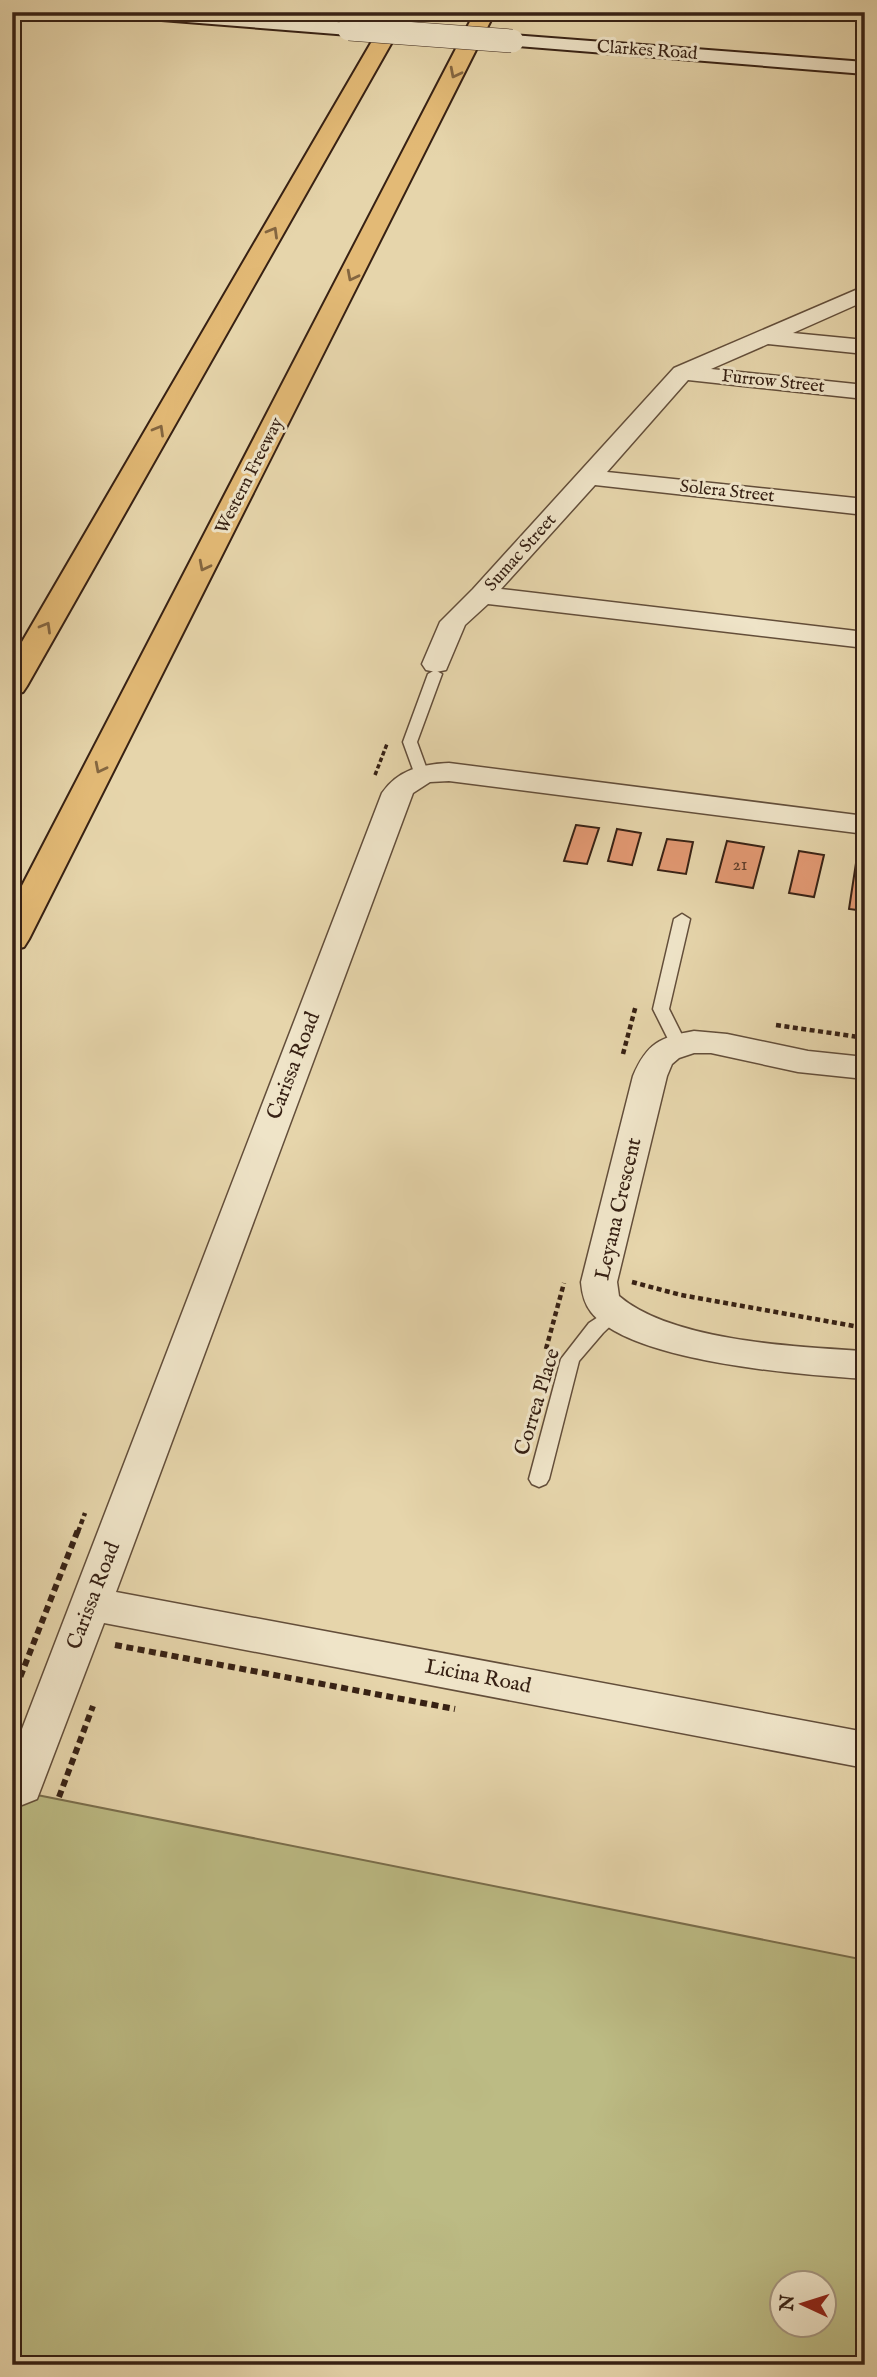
<svg xmlns="http://www.w3.org/2000/svg" width="877" height="2377" viewBox="0 0 877 2377" font-family="'IM FELL English',serif">
	<style>
		.green { fill: #bcbb84; stroke: #7a6e4c; stroke-width: 2; fill-rule: evenodd }
		.building { fill: #e39973; stroke: #372114; stroke-width: 2 }
		.lines { fill: none; stroke-linecap: round; stroke-linejoin: round }
		.lane-casing { stroke: #634e3a; stroke-width: 3 }
		.street-casing { stroke: #634e3a; stroke-width: 3 }
		.secondary-casing { stroke: #372114; stroke-width: 4 }
		.highway-casing { stroke: #372114; stroke-width: 4 }
		.path-far2 { stroke: #372114; stroke-width: 3.5; stroke-dasharray: 4.5 2.5; stroke-linecap: butt }
		.path-far1 { stroke: #372114; stroke-width: 4.5; stroke-dasharray: 5 3.5; stroke-linecap: butt }
		.path { stroke: #372114; stroke-width: 6; stroke-dasharray: 7 4.5; stroke-linecap: butt }
		.lane { fill: #efe4c8; fill-rule: evenodd }
		.street { fill: #efe4c8; fill-rule: evenodd }
		.secondary { fill: #efe4c8; fill-rule: evenodd }
		.highway { fill: #e3ba76; fill-rule: evenodd }
		.secondary-bridge-casing { stroke: #372114; stroke-width: 24; stroke-linecap: butt }
		.secondary-bridge { stroke: #efe4c8; stroke-width: 23 }
		.oneway { stroke: #846640 }
		.labels { text-anchor: middle; dominant-baseline: central; stroke-width: 6; stroke-linejoin: round; paint-order: stroke }
		.far-street-label { font-size: 18px; fill: #372114; stroke: #efe4c8 }
		.number-label { font-size: 18px; fill: #623f2c }
		.street-label { font-size: 21px; fill: #372114; stroke: #efe4c8 }
	</style>
	<rect width="100%" height="100%" fill="#e6d5ab"/>
	<filter id="stains"><feTurbulence type="fractalNoise" baseFrequency=".00286" numOctaves="4"/><feColorMatrix values="0 0 0 0 .2 0 0 0 0 .09 0 0 0 0 .02 0 0 0 .5 -.17"/></filter>
	<radialGradient id="worn" r=".72"><stop offset=".6" stop-color="#630" stop-opacity="0"/><stop offset="1" stop-color="#630" stop-opacity=".3"/></radialGradient>
	<path class="green" d="M12,1790l853,170v405h-853zM782,2282h42v42h-42z"/>
	<path class="building" d="M576,825l23,3 -12,36 -23,-3z
		M617,829l24,4 -9,32 -24,-4z
		M667,839l26,3 -7,32 -28,-4z
		M727,841l37,6 -11,41 -37,-6z
		M799,851l25,4 -10,42 -25,-4z
		M856,863l9,1v47l-16,-2z"/>
	<g class="lines">
		<g class="lane-casing">
			<path id="lane" d="M435,670l7,4 -25,68 12,33 -7,4 -7,-4 -12,-33 25,-68z
				M682,914l8,5 -21,90 18,36 -8,5 -8,-5 -18,-36 21,-90z
				M615,1306l7,2 2,5 -21,20 -24,28 -30,118 -3,5 -7,3 -7,-3 -3,-5 32,-120 28,-36z"/>
		</g>
		<g class="street-casing">
			<path id="street" d="M865,286v15l-72,32 72,7v14l-97,-10 -57,25 154,16v14l-177,-19 -81,92 258,27v16l-270,-30 -94,104 364,43v16l-377,-44 -23,21 -19,45 -10,2 -10,-2 -4,-6 18,-42 33,-33 201,-221z
				M449,763l416,53v18l-416,-53 -19,1 -17,11 -297,799 749,140v36l-761,-145 -67,176 -15,6 -10,-4v-46l370,-962c16,-23 40,-29 67,-30z
				M694,1031l33,3 81,17 57,6v22l-67,-7 -87,-19h-17l-15,5 -7,6 -5,12 -50,206 2,14c52,45 177,51 246,55v28c-63,-4 -235,-17 -274,-67 -7,-9 -9,-19 -10,-30l52,-206c14,-33 27,-39 61,-45z"/>
		</g>
		<g class="secondary-casing">
			<path id="secondary" d="M126,12h89l134,11 7,2 3,4 -3,4 -7,2 -213,-17z
				M512,35l353,27v12l-360,-29 -3,-4 3,-4z"/>
		</g>
		<g class="highway-casing">
			<path id="highway" d="M389,12h20l-382,674 -4,6 -11,3v-36z
				M475,12h20l-466,927 -5,8 -12,3v-45z"/>
		</g>
		<path class="path-far2" d="M375,775l12,-31"/>
		<path class="path-far1" d="M776,1025l89,13
			M623,1054l13,-49
			M632,1282l49,13 184,33
			M546,1349l18,-66
			M78,1532l7,-19"/>
		<path class="path" d="M115,1645l340,64
			M12,1698l66,-168
			M59,1797l34,-91"/>
		<use href="#lane" class="lane"/>
		<use href="#street" class="street"/>
		<use href="#secondary" class="secondary"/>
		<use href="#highway" class="highway"/>
		<g class="secondary-bridge-casing">
			<path id="secondary-bridge" d="M349,29l163,12"/>
		</g>
		<use href="#secondary-bridge" class="secondary-bridge"/>
	</g>
	<defs><path id="oneway-chevron" d="M-2-3.5L2.5 0L-2 3.5" fill="none" stroke-width="1.6" stroke-linecap="round" stroke-linejoin="round" transform="scale(1.75)"/></defs>
	<g class="oneway">
		<use href="#oneway-chevron" transform="translate(455 73) rotate(117)"/>
		<use href="#oneway-chevron" transform="translate(273 232) rotate(-60)"/>
		<use href="#oneway-chevron" transform="translate(352 276) rotate(117)"/>
		<use href="#oneway-chevron" transform="translate(159 430) rotate(-60)"/>
		<use href="#oneway-chevron" transform="translate(204 566) rotate(117)"/>
		<use href="#oneway-chevron" transform="translate(46 627) rotate(-60)"/>
		<use href="#oneway-chevron" transform="translate(100 768) rotate(117)"/>
	</g>
	<g class="labels">
		<g class="far-street-label">
			<text transform="translate(647 51) rotate(4)">Clarkes Road</text>
			<text transform="translate(773 382) rotate(6)">Furrow Street</text>
			<text transform="translate(250 476) rotate(-63)">Western Freeway</text>
			<text transform="translate(727 492) rotate(6)">Solera Street</text>
			<text transform="translate(521 553) rotate(-48)">Sumac Street</text>
		</g>
		<g class="number-label">
			<text x="740" y="865">21</text>
		</g>
		<g class="street-label">
			<text transform="translate(294 1066) rotate(-69)">Carissa Road</text>
			<text transform="translate(619 1209) rotate(-77)">Leyana Crescent</text>
			<text transform="translate(538 1402) rotate(-73)">Correa Place</text>
			<text transform="translate(94 1596) rotate(-69)">Carissa Road</text>
			<text transform="translate(478 1677) rotate(11)">Licina Road</text>
		</g>
	</g>
	<rect width="877" height="2377" fill="none" stroke="#e6d5ab" stroke-width="42"/>
	<rect x="14" y="14" width="849" height="2349" fill="none" stroke="#372114" stroke-width="3.5"/>
	<rect x="21" y="21" width="835" height="2335" fill="none" stroke="#372114" stroke-width="2"/>
	<g transform="translate(803 2304) rotate(274)"><circle r="33" fill="#efe4c8" stroke="#a59680" stroke-width="2"/>
	<path d="M0-5L12 26L0 18L-12 26Z" fill="#8f2418"/>
	<text y="-10" font-size="19" font-weight="bold" text-anchor="middle" fill="#372114">N</text>
	</g>
	<rect width="100%" height="100%" filter="url(#stains)"/>
	<rect width="100%" height="100%" fill="url(#worn)"/>
</svg>
